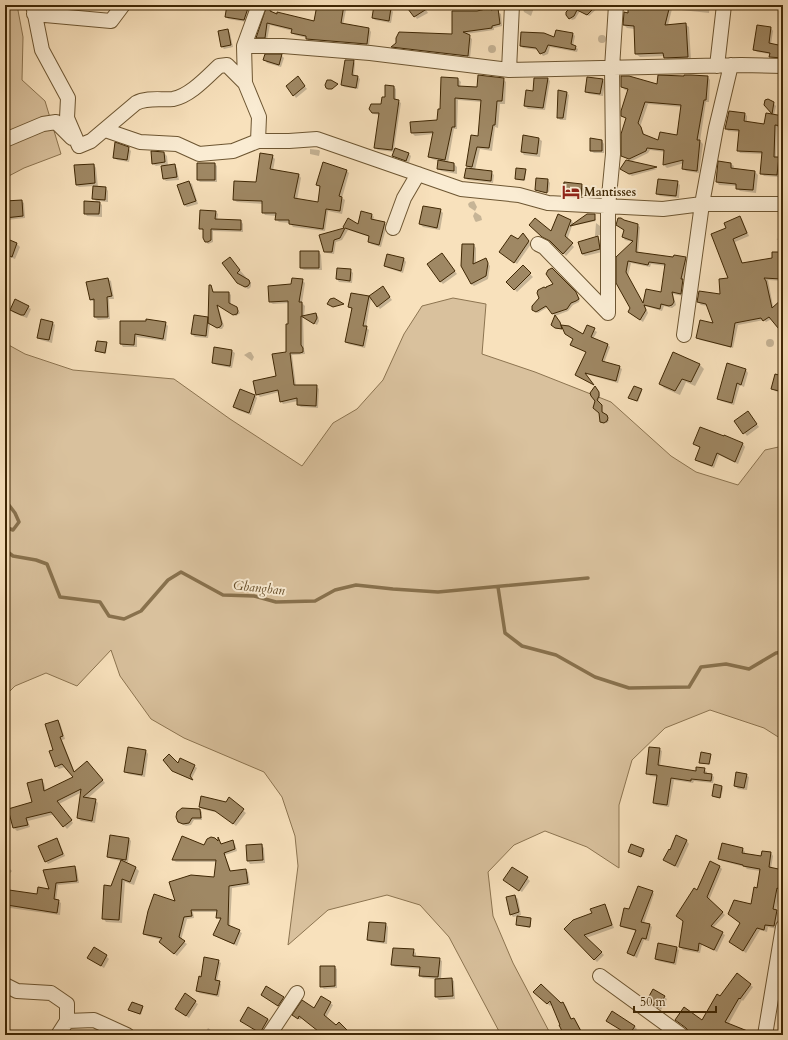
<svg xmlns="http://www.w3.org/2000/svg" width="788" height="1040" viewBox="0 0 788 1040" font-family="Cardo,serif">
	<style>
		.green { fill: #d9c19d; stroke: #8c7450 }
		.shadow { fill: #0003; fill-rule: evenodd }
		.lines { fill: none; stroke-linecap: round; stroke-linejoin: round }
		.stream { stroke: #88714d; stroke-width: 3.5 }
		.building { fill: #9f8864; stroke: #3f2704; fill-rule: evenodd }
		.minor-casing { stroke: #6d5632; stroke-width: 16 }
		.minor { stroke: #faecd3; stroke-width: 14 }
		.labels { text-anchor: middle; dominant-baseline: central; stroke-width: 4; stroke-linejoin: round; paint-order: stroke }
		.poi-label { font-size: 12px; font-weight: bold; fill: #3f2704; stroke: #faecd3; text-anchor: start }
		.water-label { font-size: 13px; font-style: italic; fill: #644c28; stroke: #faecd3 }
	</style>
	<rect width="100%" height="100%" fill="#f8e1bc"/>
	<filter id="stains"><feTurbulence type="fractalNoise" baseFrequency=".005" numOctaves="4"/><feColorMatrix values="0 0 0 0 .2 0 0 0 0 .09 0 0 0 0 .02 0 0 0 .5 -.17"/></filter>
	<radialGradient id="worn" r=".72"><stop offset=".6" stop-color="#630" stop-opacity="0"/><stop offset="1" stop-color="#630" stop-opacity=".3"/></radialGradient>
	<path class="green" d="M5,5h12l6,32 -1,43 23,21 16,53 -37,14 -19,10z
		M453,298l33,6 -4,50 53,18 76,30 60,54 25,16 42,13 27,-35 18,-4v294l-19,-12 -54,-18 -45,18 -33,32 -13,45v63l-32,-21 -42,-16 -31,14 -26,27 5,44 20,47 38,72h-50l-52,-98 -29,-32 -33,-10 -59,15 -40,35 10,-79 -3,-30 -13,-39 -18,-25 -80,-34 -33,-19 -31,-43 -9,-26 -34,36 -31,-13 -31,13 -10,10v-353l20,11 48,16 101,9 56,40 72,47 31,-43 24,-14 26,-29 21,-46 18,-28z"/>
	<path class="shadow" d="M268,5h5l-1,7 43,10 3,-17h29l-4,20 26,4 2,3 -2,14 -60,-5 -2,-3 -12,-3 -3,-2 1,-2 -23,-6 -3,15h-7l-3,-3z
		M416,5h7l5,8 -11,6 -7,-10z
		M525,5h17h-7l-4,11 -7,-4 -1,-3z
		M588,5h13l-12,11 -9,-5 -5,8 -3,1 -5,-5z
		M653,5h57l-1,8 -37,-4 -4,16 17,-1 4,3 2,33 -23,1 -3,-5 -25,1 -4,-3 -1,-25 -8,-1 -3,-3 27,-9z
		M248,9l2,3 -3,10 -19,-3 -2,-3z
		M391,9l2,3 -2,11 -16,-3 -2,-2z
		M498,12l3,2 1,12 -8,2v2l-28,4 6,5 -2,19 -76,-9 -2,-2 61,-12z
		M771,28l2,3 -2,13 12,3v13l-10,-1 -3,-3v-2l-13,-2 -3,-3z
		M228,30l2,3 3,14 -9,2 -2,-2z
		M573,34l2,2 -2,10 5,3 -1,3 -27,-5 -2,7 -5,2 -4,-6 -16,-2 -2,-2z
		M598 39a4 4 0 1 1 8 0a4 4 0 1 1-8 0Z
		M488 49a4 4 0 1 1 8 0a4 4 0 1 1-8 0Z
		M266,56h16l2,2 -3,9 -14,-4 -2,-3z
		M353,61l2,2 -1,13 4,1 2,2 -2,10 -14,-2 -2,-2z
		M708,77l2,3 -1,22h-3l-6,39 3,3 -4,29 -13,-2 -3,-3 1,-5 -17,5 -3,-3 1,-13 -15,-2 -2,3 -18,9 27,7 -25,7 -8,-5 -2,-2 6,-10 -6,-3 5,-37 -5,-3 7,-25 -4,-1 -3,-3 36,-2zM648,104l34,3 -5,29 -18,6 -14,-6 -2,-5 -3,-4z
		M458,79l3,3 -1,5 18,1 25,-9 3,3 -1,22h-5l-2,24 -3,-1 -3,24 -12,-2 -5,21 16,2 3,3 -1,8 -25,-3 -3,-2 6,-9 -4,-3 12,-29 3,-35 -24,-2 -1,29h-3l-6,34 6,1 3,3v7l-16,-3 -3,-3 1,-7 -7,-2 -3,-3 4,-22 -18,2 -3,-3 26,-12 3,-11z
		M548,79l2,2 -5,29 -17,-1 -3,-3 9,-14z
		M602,79l3,3 -2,14 -14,-2 -3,-2z
		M300,80l7,9 -11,9 -2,-3z
		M394,87l2,2v11l5,3 -7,46 15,5 2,2 -2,7 -13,-4 -2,-3 1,-4 -17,-2 -3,-2 5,-33 -6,-1 -3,-3 11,-6z
		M566,92l3,3 -3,25h-6l-2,-3z
		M773,103l3,3 -2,9 9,2v11l-6,-1 -1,31 5,3 -2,16 -15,-1 -3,-3 2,-19 -23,-1 -2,-3 2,-18 -12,-1 -2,-3 19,-14 2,2v6l18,3 9,-10 -9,-10z
		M539,139l3,2 -2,16 -16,-2 -2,-3z
		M602,141l2,3v9h-10l-3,-2z
		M128,148l3,3 -2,11 -12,-2 -3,-3z
		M310,149l9,1 1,1 -1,5 -9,-2z
		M164,153l3,3 1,10 6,-1 3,3 2,12 -13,1 -2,-2 -2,-14 -6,1 -3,-2z
		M272,156l3,3 -2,12 26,4 2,3 -4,22 22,4 1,-17 -3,-2 30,-14 2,2 -7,25 3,2 -3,14 -14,-3 -3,20 -32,-4 -3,-4 -11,-1 -3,-3v-3l-11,-1 -2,-3v-8l-26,-2 -3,-2 22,-17z
		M215,164l2,2v16h-17l-2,-2z
		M731,164l3,2 -1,4 22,2 3,3 -2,18 -16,-2 -3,-3v-2l-18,-1 -2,-3z
		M94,165l2,3 2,19 8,1 2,3v11l-10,-1 4,4v12l-15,-1 -2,-3 12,-11 -4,-4 1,-12 -15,1 -3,-2z
		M525,170l1,1 -1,10 -8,-1 -1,-1z
		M548,180l2,3 -1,9 -12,-2v2l-1,-2z
		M189,182l3,2 6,20 -11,3 -3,-2z
		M677,182l3,3 -1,13 -19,-2 -3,-2z
		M581,185l3,2 -1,11h-16l-3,-3z
		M21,201l3,2 1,15 -18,2 -2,-2v-16z
		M474,201l3,6 -2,4 -6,-4 -1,-3 2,-2z
		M440,210l3,3 -3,17 -17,-3 -3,-3z
		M215,211l3,3 -1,7h24l2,3v8l-30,-1v11l-5,2 -2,-3 -2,-10 -4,-3z
		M475,212l6,4 1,4 -6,2 -1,-1 -2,-5z
		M372,215l2,2 -1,3 11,3 3,2 -6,22 -10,-3 -2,-2 1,-5 -22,-7 -6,10 -6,2 -2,12 -7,-1 -3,-2 -4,-15 26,-7 -2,-2 14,-2z
		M594,215l2,6 -24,5 -5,14 7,7 -8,9 -12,-13 -8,-4 -15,-14 20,8 20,-13 3,4z
		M740,217l2,2 7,17 -14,6 8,22 30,-5 9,-6 1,28 -15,-1 7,37 -9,5 -2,-2 -26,5 -5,23 -33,-8 -3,-2 18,-13 -7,-19 -7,-1 -3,-3 23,-7 9,-16 -3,-51z
		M623,221l14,4 3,2 -2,27 47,4 3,3 -5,20 2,2 -2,13 -10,-2 3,11 -4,3 -8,-2 -2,5 -17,-5 3,7 -5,9 -12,-8v-6l-13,-25 15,-41 -8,-2 -2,-3 1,-6 -6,-6zM631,263l19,4 1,-3 15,2 -4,28 -19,10 -15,-28z
		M596,223l4,3v9l-4,1 4,4 2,12 -17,4 -3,-2 15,-16 -2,-2z
		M523,235l8,9 -14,20 -14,-10z
		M783,238v3l-7,-2z
		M6,240l11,4 3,3 -5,12 -10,-4z
		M474,245l2,3v16l9,-5 5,7 -2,13 -14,7 -3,-2z
		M319,252l2,3 1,15h-18l-3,-2z
		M444,257l13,17 -14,10 -3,-3z
		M404,259l2,3 -3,11 -15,-5 -3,-2z
		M232,261l19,22v3l-1,2 -2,1 -7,-4z
		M523,267l10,10 -16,15 -9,-10z
		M551,269l26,26 3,4 -1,3 -6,3 -5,6 -13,5 -7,-9 -10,6 -3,-2 11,-20 9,-7z
		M350,270l3,3 -1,10 -13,-1 -2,-3z
		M108,279l3,2 3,18h-5l1,20 -12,1 -3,-3v-15l-4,-2z
		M302,280l3,3 -3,20 3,3 -1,11 12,-3 2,2 1,5 -2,4 -14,-8 1,32 1,5 -13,1 4,31h20l3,3 -1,19 -17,-1 -3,-2v-4l-15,3 -2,-3 -2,-9 -19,5 -3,-3 20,-17 10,-24 2,-50 -16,1 -3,-2 22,-17z
		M210,286l4,7h15l2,2v10l6,3 3,5 -4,3 -18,-10 6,20 -2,3h-2l-10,-5 -2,14 -13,-1 -3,-3 16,-16 1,1z
		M382,287l10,13 -12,9 -9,-11 -5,29 3,3 -4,18 -17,-4 -2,-2 6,-33 -3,-2 2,-13 18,3z
		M28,307l3,2 -4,9 -13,-5 -3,-3z
		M783,315v25l-2,-2z
		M555,317l7,9 21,9 5,-9 9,6 -4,7 14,5 3,3 -6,16 15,4 3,2 -4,14 -32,-9 8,11 -18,-10 11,-22 -15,-8 2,-5 -8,-6 -2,-5h-7l-5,-4z
		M147,322l18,1 3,3 -2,15 -29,-4v10h-14l-2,-3z
		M53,323l2,2 -3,18 -11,-3 -3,-2z
		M766 343a4 4 0 1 1 8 0a4 4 0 1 1-8 0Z
		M106,343l1,1 -1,10 -10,-3z
		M232,351l3,2 -3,15 -16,-3 -3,-3z
		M249,352h2l3,5 -2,4 -8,-6z
		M673,353l27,12 4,4 -9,17 -9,-4 -6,13 -16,-7 -4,-4z
		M728,364l18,6 2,3 -4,14 -4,-2 -6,20 -13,-4 -3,-3z
		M783,377v16l-8,-2 -3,-3z
		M595,388l5,6v3l-2,4 4,6v7l7,6 -2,3 -5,-1 -6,-21z
		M641,390l1,1 -4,11 -7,-3z
		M255,395l2,3 -6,17 -14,-5 -2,-3z
		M750,415l9,12 -12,9 -12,-15z
		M694,443l49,1 2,3 -7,17 -19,-9 -5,13 -15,-6 -3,-2 5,-12z
		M57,721l3,2 5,16 -3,1 13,33 15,-8 15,18 -18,16 8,1 3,3 -3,20 -14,-2 -3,-3 4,-26 -23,12 14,19 -6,6 -12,-15 -27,7 2,6 -13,4 -3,-3 -5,-19 24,-6 8,-23 3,3 2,9 28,-15 -9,-10 -6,2 -3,-3 -2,-15z
		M659,749l3,2 -2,15 37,6 7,-3 3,3v2l5,1 2,2 -1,6 -19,-2 -1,2 -19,-3 -5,27 -13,-2 -2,-3 4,-25 -8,-1 -2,-3z
		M146,751l2,3 -3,23 -17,-3 -3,-3z
		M710,755l1,1 -1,9 -10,-3z
		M5,763l5,15 -5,2z
		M194,766l3,2 -6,12h1l-16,-7 -3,-3z
		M746,775l3,2 -2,13 -9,-1 -3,-3z
		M722,787l1,1 -2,10 -7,-1 -1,-1z
		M229,799l17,14 -10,13 -17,-13 -17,-4 -2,-2 26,-4z
		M182,809l18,1 2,2v8h-8l-3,5 -5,1 -4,-2 -3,-2z
		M183,837l21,9 15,-3v-3l3,5 11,-3 2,2 2,7 -12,4 6,16 14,-1 3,2 2,13 -18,3 -2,39 12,6 -5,13 -20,-9 -3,-2 7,-15 -4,-3v-5h-24l1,6 -7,1 -6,21 6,4 -10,12 -14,-11 -1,-5 -15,-4 -3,-2 32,-31 39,-25 2,-16h-41l-3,-2z
		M677,837l10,4 2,3 -11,24 -13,-8 6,-9z
		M56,839l3,3 6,14 -17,8 -2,-3z
		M129,839l2,2 -3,21 -6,-1 14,7 3,3 -5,14 -9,-3 -3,41 -16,-1 -3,-4 18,-57 -10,-2 -3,-2z
		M261,845l3,3 1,15 -15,1 -2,-3z
		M632,845l13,6 -3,6 -12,-4z
		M743,849l2,3v2l17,3 9,-4 2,3 -2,12 12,3v15l-1,5h-2l-4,20 3,3 -2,15 -9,-2 -1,5 -7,-2 -14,23 -16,-11 22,-37 5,-16 3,-18 -13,-2 -2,-2 -23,-6 -3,-3z
		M710,863l10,4 2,2 -13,31 16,15 -12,13 12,7 -8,17 -15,-8 -2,9 -17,-3 -3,-3 18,-55z
		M5,864l7,7 -7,8z
		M75,867l2,3 2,13 -21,2 -2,15 5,3 -1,12 -50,-7 -2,-3 30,-9 13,-6 -6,-19z
		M527,878l3,3 -8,11 -15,-10z
		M652,892l2,2 -10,29 5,1 3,3 -3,14 -5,-1 -7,18 -9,-5 9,-22 -13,-3 -3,-2 9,-16z
		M515,896l3,3 3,16 -8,2 -2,-3z
		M604,906l3,2 7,20 -28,10 18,17 -7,7 -32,-33z
		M5,918l4,2v11l-4,1z
		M530,919l1,1 -1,8 -13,-3z
		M386,924l2,3 -1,17 -16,-2 -3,-2z
		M676,948l3,2 -3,15 -18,-4 -2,-2z
		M413,950l3,3v4l23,2 3,2 -1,18h10l3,2 1,18 -16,1 -3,-3v-18l-13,-1 -3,-2 1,-7 -26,-2 -3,-3z
		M106,956l3,3 -5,9 -16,-10z
		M218,961l3,2 -4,18 4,3 -2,13 -20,-4 -2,-3 4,-12z
		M334,967l3,2v19l-13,1 -3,-3z
		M737,975l16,12 -10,14 -1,-1 -14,25v10h-36z
		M267,988l19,13 -5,7 -19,-13z
		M654,990l13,9 -6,11 -10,-8z
		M535,992l26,12 2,-1 3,3 6,14 2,-1 2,2 8,14h-19l-13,-32 -2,3z
		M195,1002l3,2 -9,14 -10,-7z
		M330,1003l3,2 -7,13 25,17h-27l-22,-17 -2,2 -6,-5 21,-5z
		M783,1005v30h-4l2,-14 -2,-3z
		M142,1007l1,1 -2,7 -12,-5z
		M268,1019l2,3 -7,12 -21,-13z
		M607,1021l27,5 3,3 -4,6h-4z
		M208,1028l9,7h-13z"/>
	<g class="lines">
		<path class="stream" d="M5,500l10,13 4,9 -6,8 -8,-3
			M5,550l8,6 23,4 11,4 13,33 40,5 9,14 15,3 17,-8 27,-31 13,-8 42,23 31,1 22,6 39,-1 20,-11 21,-5 37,4 45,3 150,-14
			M498,587l7,46 17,13 34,9 39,22 34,11 60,-1 12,-20 25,-3 23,5 27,-16 7,-1"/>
	</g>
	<path class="building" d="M227,5l21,3 -4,12 -19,-3z
		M267,5h4l-1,6 7,3v-2l37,9 3,-16h27l-3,18 28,5 -2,16 -61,-5v-3l-15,-3 1,-4 -25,-6 -2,15h-9z
		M374,5l17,3 -2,13 -17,-3z
		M415,5h18l-19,12 -6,-8z
		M567,5h30l-10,10 -10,-5 -3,6 -5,3 -3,-4v-3l5,-5z
		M628,5h42l-5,20 21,-2 2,34 -24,1 -1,-5 -28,1 -1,-28 -11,-1 1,-13 4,1z
		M490,8l1,2 7,-2 2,16 -8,2v2l-29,4 7,3 -2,21 -77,-9 5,-4v-5l3,-6 53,2v-23h25z
		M757,25l14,2 -2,16 14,3v12l-14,-1 1,-4 -17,-3z
		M228,29l3,16 -10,2 -3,-16z
		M556,30l17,3 -2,11 5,2 -1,4 -27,-5 -3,7 -5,2 -4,-6 -16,-2 1,-14 23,1 10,4z
		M265,54h17l-3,11 -16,-5z
		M345,60h9l-2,15 6,1 -2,12 -15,-3z
		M478,75l26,3 -2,23h-5l-2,24h-2l-4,23 -12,-1 -5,20 -6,-1 5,-31 7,1 3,-36 -26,-2v29h-3l-7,33 -17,-3 5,-25 -22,1 -1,-11 27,-2 1,-11h2l1,-32 17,1v8l19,1z
		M658,75l26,1v-1h7l17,1 -2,24h-2l-7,40h3l-3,31 -15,-2 1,-9 -20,5 1,-15 -17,-2 -1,3 -17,8 -8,-3v-22l5,-16 -5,-2v-5l7,-22 -7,-2v-11h8l28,8zM645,102l36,3 -4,30 -17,-3 -2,8 -15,-6 -2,-7 -3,-4z
		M298,76l7,10 -12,10 -7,-10z
		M587,77l16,2 -3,15 -15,-2z
		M534,78h14l-5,30 -19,-2 2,-16 7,1z
		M327,80h4l7,4 -6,5h-4l-2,-1 -1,-3z
		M385,85l9,1v13l5,1 -7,50 -18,-2 5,-35h-7l-3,-4 2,-5h10l1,-7h3z
		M558,90l9,2 -4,26h-6z
		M768,99l6,3 -2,12 11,2 -1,10 -7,-1 -1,32h5l-2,18 -17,-1 2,-22 -25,-1 2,-21 -14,-1 4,-18 16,2 -1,8 20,3 2,-11 6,1 -8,-9 1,-5z
		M523,135l16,3 -2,16 -16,-2z
		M590,138l12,2v11h-12z
		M115,142l14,5 -2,13 -14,-2z
		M395,148l14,5 -3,8 -14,-5z
		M151,151l13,1 1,10 -13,2z
		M260,153l13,2 -3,14 29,5 -5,24 24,4 2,-16 -4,-1 7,-23 24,8 -8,26 3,1 -2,14 -14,-2 -3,20 -34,-5v-4h-14l1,-7h-14v-12l-29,-1 1,-19 22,1z
		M438,160l16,3v8l-17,-2z
		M626,160l31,7 -28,7 -9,-5z
		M718,161l13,2v5l24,3 -2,19 -17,-1v-5l-20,-2z
		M197,163h18v17h-18z
		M94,164l1,19 -19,2 -2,-20z
		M175,164l2,13 -14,2 -2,-13z
		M466,168l26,3 -1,10 -27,-3z
		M516,168l10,1 -2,11 -9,-1z
		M536,178l12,1 -1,14 -12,-3z
		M658,179l20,2 -2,15 -20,-2z
		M189,181l7,20 -12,4 -7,-20z
		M564,182l18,2 -1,12 -18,-1z
		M93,186l13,1 -1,13 -13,-1z
		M22,200l1,16 -18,2v-17z
		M84,201l16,1 -1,12h-15z
		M423,206l18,3 -4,19 -18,-4z
		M200,210l16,1 -1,8 26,1v10l-30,-1v11l-3,2h-3l-2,-4v-9h-4z
		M361,211l11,3 -1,5 14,3 -6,23 -11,-3 1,-6 -24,-8 -5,10 -6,2 -2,12h-8l-5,-17 25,-7 -1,-1 5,-9 10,6z
		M558,214l13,6 -6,16 8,7 -10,11 -13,-13 -8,-4 -13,-12 6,-7 16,13z
		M587,214h8v6l-25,6z
		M740,216l7,17 -14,6 9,24 30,-5v-6h11l-2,27 -17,-1 2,3 6,27 11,-10v36l-14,-17 -6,4 -2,-3 -26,5 -4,24 -35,-9 4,-18 13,3 -7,-19 -9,-2 2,-11 21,3 -1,-15 9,-1 -17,-44 15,-6 -2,-5z
		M618,218h3l3,2 14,4 -2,28 37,5 1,-2 12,2 -5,22h2l-2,15 -9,-2 2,10 -2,3 -3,1 -8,-2 -1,5 -16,-4 2,5 -6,10 -12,-8 2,-4 -14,-25v-26l17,-16 -11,-4 2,-7 -8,-5zM628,261l20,4 1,-3 16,2 -4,28 -15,-3 -3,14 -17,-31z
		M523,233l6,8 -15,22 -15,-11 12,-17 7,4z
		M598,236l2,13 -18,5 -4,-12z
		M5,238l12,5 -5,14 -7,-3z
		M462,244h12l-1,20 13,-6 2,5 -2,13 -15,8 -10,-18z
		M300,251h19v17h-19z
		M442,253l13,18 -15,11 -13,-18z
		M387,254l17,4 -3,13 -17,-5z
		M230,257l10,13 -3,3 12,7 1,3 -2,3 -3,1 -8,-4 -15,-20z
		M523,265l8,8 -17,17 -8,-8z
		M337,268l14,1 -1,12 -14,-2z
		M552,268l24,24 3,7 -3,2 -5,2 -4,6 -15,5 -6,-8 -10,6 -4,-2v-4l7,-8 -2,-5 1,-3 6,-3 2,1v-1l7,-3 -7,-10 2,-4z
		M108,278l4,18 -5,1 1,20h-14v-18l-4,1 -4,-18z
		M292,278l11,1 -4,23h3v14l14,-3 1,5 -3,6 -13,-8v29l2,3v4l-3,1h-10l4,32h23l-1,21 -19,-1v-7l-17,4 -2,-12 -22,5 -3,-14 23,-5 -4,-22 14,-2v-28h2v-23l-19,1 -1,-16 23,-2z
		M209,285h2l2,7h16v11l8,4 1,4 -1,3 -4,1 -16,-10 5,19 -2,3 -3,1 -9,-5z
		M383,286l7,11 -13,10 -8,-11z
		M351,293l18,3 -6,30h4l-4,20 -18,-4 7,-34 -4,-1z
		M334,298l10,6 -11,3 -6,-3 3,-5z
		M15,299l14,7 -5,9h-3l-11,-5z
		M194,315l14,2 -2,19 -15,-2z
		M555,315l5,7 2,7 -7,-1 -4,-3z
		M41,319l12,3 -4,18 -12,-2z
		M146,319l20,3 -3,17 -28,-5 -1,11 -14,-1v-23h26z
		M561,325l8,1 14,8 4,-9 8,3 -4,9 17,7 -6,17 18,5 -4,15 -31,-8 9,12 -19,-10 11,-23 -16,-7 3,-6 -8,-5z
		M97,341l10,1 -2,11 -10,-2z
		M214,347l18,3 -2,16 -18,-3z
		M673,352l27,12 -9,18 -9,-3 -7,12 -16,-7z
		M727,363l19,6 -5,16 -4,-2 -5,20 -15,-4z
		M775,374l8,2v16l-12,-3z
		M595,386l4,6v4l-2,4 5,5v7l5,3 1,3 -1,3 -3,2 -4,-1 -1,-9 -6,-5 2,-7 -4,-5 -1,-3z
		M634,386l8,3 -5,12 -9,-3z
		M240,389l15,6 -6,18 -16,-6z
		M748,411l9,13 -14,10 -9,-13z
		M700,427l24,9v-1l19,8 -8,19 -18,-9 -5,13 -17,-6 5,-13 -7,-3z
		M58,720l5,16 -3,1 14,35 13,-11 16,19 -20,17 13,2 -4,22 -15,-3 4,-29 -24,12 15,19 -9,7 -12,-15 -25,6 2,7 -15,3 -5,-19 24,-7 -5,-19 15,-4 2,12 29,-14 -11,-13 -7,3 -6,-16 4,-1 -8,-26z
		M128,747l18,3 -4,25 -18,-3z
		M649,747l11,1 -2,17 38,6v-4l9,1 -1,5 8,1 -1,7 -20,-2v2l-20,-3 -4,27 -14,-2 4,-28 -11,-1z
		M701,752l10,2 -2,10 -10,-1z
		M169,754l9,9 2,-5 15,7 -5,11 3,4 -21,-9 -9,-11z
		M736,772l11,2 -3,14 -10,-2z
		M714,784l8,2 -2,12 -8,-2z
		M201,796l25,6 3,-5 15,12 -11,15 -18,-13 -16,-4z
		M182,808l18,1 1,9h-9l-3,5 -6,1 -5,-2 -2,-5 1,-5z
		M110,835l19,3 -3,22 -19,-3z
		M676,835l11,5 -12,26 -12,-6 6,-11 1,1z
		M182,836l22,9 3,-6 4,-2 4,1 3,3v-4l3,7 12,-4 2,9 -11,4 6,18 16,-2 2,14 -19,3 -1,39 12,5 -6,14 -21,-9 8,-17h-5l1,-8h-26l1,6 -8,1 -5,20 6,4 -11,13 -15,-12 3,-4 -19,-4 5,-23 6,-17 21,7 -6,-19 22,-7 23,2 2,-17h-44z
		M57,838l6,16 -18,8 -7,-16z
		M722,843l21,5 -1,5 19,3 1,-5 9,1 -2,15 14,3 -4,19 -2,-1 -4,21 4,1 -3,16 -9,-1 -1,5 -7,-2 -14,23 -14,-9 11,-19 -12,-9 6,-14 17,4 3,-17 3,1 3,-19 -17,-3v-1l-25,-6z
		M262,844l1,16 -16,1 -1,-16z
		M631,844l13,5 -3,8 -13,-5z
		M121,860l15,7 -6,15 -8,-3 -3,41 -17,-1 2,-34 7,1z
		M710,861l10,5 -13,31 16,15 -12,14 12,6 -9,18 -15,-7 -1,8 -19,-4 4,-26 -7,-5 18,-28 3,2z
		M75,866l2,15 -21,2 -2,16 5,1 -2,13 -50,-8 2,-15 28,4 1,-7 11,2 -6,-19z
		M512,867l16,10 -9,14 -16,-11z
		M638,886l15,5 -12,31 9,2 -4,15 -4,-1 -8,18 -7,-3 9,-23 -16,-4 4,-18 5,1z
		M515,895l4,17 -9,3 -4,-18z
		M605,904l7,21 -28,10 18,17 -8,8 -30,-31 9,-9 19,-7 -2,-4z
		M517,916l14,2 -1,9 -14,-2z
		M369,922l17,1 -2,19 -17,-2z
		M658,943l19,4 -3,16 -19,-4z
		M94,947l13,8 -6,11 -14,-8z
		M393,948l21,1 -1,7 27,2 -2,19 -19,-1 1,-9 -29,-2z
		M204,957l15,3 -4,20 5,1 -3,14 -21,-4 3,-15 2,1z
		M320,966h15v20l-15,1z
		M737,973l14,11 -11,15 -1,-1 -14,24 30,12v1h-64l-5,-7 -11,-8 9,-13 18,13 15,-26 3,2z
		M452,978l1,18 -18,1v-18z
		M541,984l20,19 2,-1 8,17 3,-1 9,17h-19l-5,-10h1l-10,-24 -3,3 -14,-12z
		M266,986l18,11 -6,9 -17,-11z
		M653,989l12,7 -7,12 -11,-8z
		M185,993l11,8 -10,15 -11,-7z
		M321,996l10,6 -7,13 12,10 3,-3 13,13h-29l-24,-19 -1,3 -6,-4 10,-15 12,8z
		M132,1002l11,4 -3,8 -12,-4z
		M248,1007l20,12 -8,14 -20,-12z
		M612,1011l23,15 -6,9 -23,-14z"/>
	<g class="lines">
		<g class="minor-casing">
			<path id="minor" d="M33,5l9,45 26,48 -1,20 12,28
				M259,5l-15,41 1,37 14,34 -1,24h31l28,-2 144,50 58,6 29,8 115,6 39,-5h81
				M34,14l77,7 12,-16
				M244,46h39l87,7 139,17 232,-5 42,1
				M717,66l7,-61
				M509,70l3,-65
				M105,130l35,12 37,2 22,10 34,-3 25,-10
				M5,140l38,-16 13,-2 16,16
				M79,146l12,-5 45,-38c11,-6 25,-3 37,-4 17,-3 34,-22 46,-33l8,-1 18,18
				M393,228l11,-30 14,-24
				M538,244l6,3 64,66
				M608,313v-106l5,-53 -1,-86 4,-63
				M684,335l18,-131 14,-76 15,-63
				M600,976l81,59
				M5,985l12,6 34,2 16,11v17l-9,14
				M67,1021l27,-1 33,15
				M269,1035l28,-42
				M765,1035l18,-108"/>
		</g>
		<use href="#minor" class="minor"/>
	</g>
	<defs>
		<g id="hotel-bare" transform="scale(1.38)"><path d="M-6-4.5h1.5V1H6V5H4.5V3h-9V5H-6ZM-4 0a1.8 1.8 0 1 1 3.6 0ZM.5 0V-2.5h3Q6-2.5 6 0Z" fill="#8f2418" stroke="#faecd3" stroke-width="2.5" paint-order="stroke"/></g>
	</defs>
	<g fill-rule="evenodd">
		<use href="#hotel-bare" x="571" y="192"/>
	</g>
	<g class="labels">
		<g class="poi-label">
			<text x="584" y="192">Mantisses</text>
		</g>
		<g class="water-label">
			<text transform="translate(259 588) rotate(6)">Gbangban</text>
		</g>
	</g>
	<rect width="788" height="1040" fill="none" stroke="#f8e1bc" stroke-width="20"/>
	<rect x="6" y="6" width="776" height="1028" fill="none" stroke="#3f2704" stroke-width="2"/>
	<rect x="10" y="10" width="768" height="1020" fill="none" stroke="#3f2704"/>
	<path d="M634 1006v6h82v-6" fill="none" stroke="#3f2704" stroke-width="2"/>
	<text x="640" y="1006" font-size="12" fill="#3f2704" stroke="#faecd3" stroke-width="3" paint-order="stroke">50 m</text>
	<rect width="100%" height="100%" filter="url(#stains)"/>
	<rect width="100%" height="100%" fill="url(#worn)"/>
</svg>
